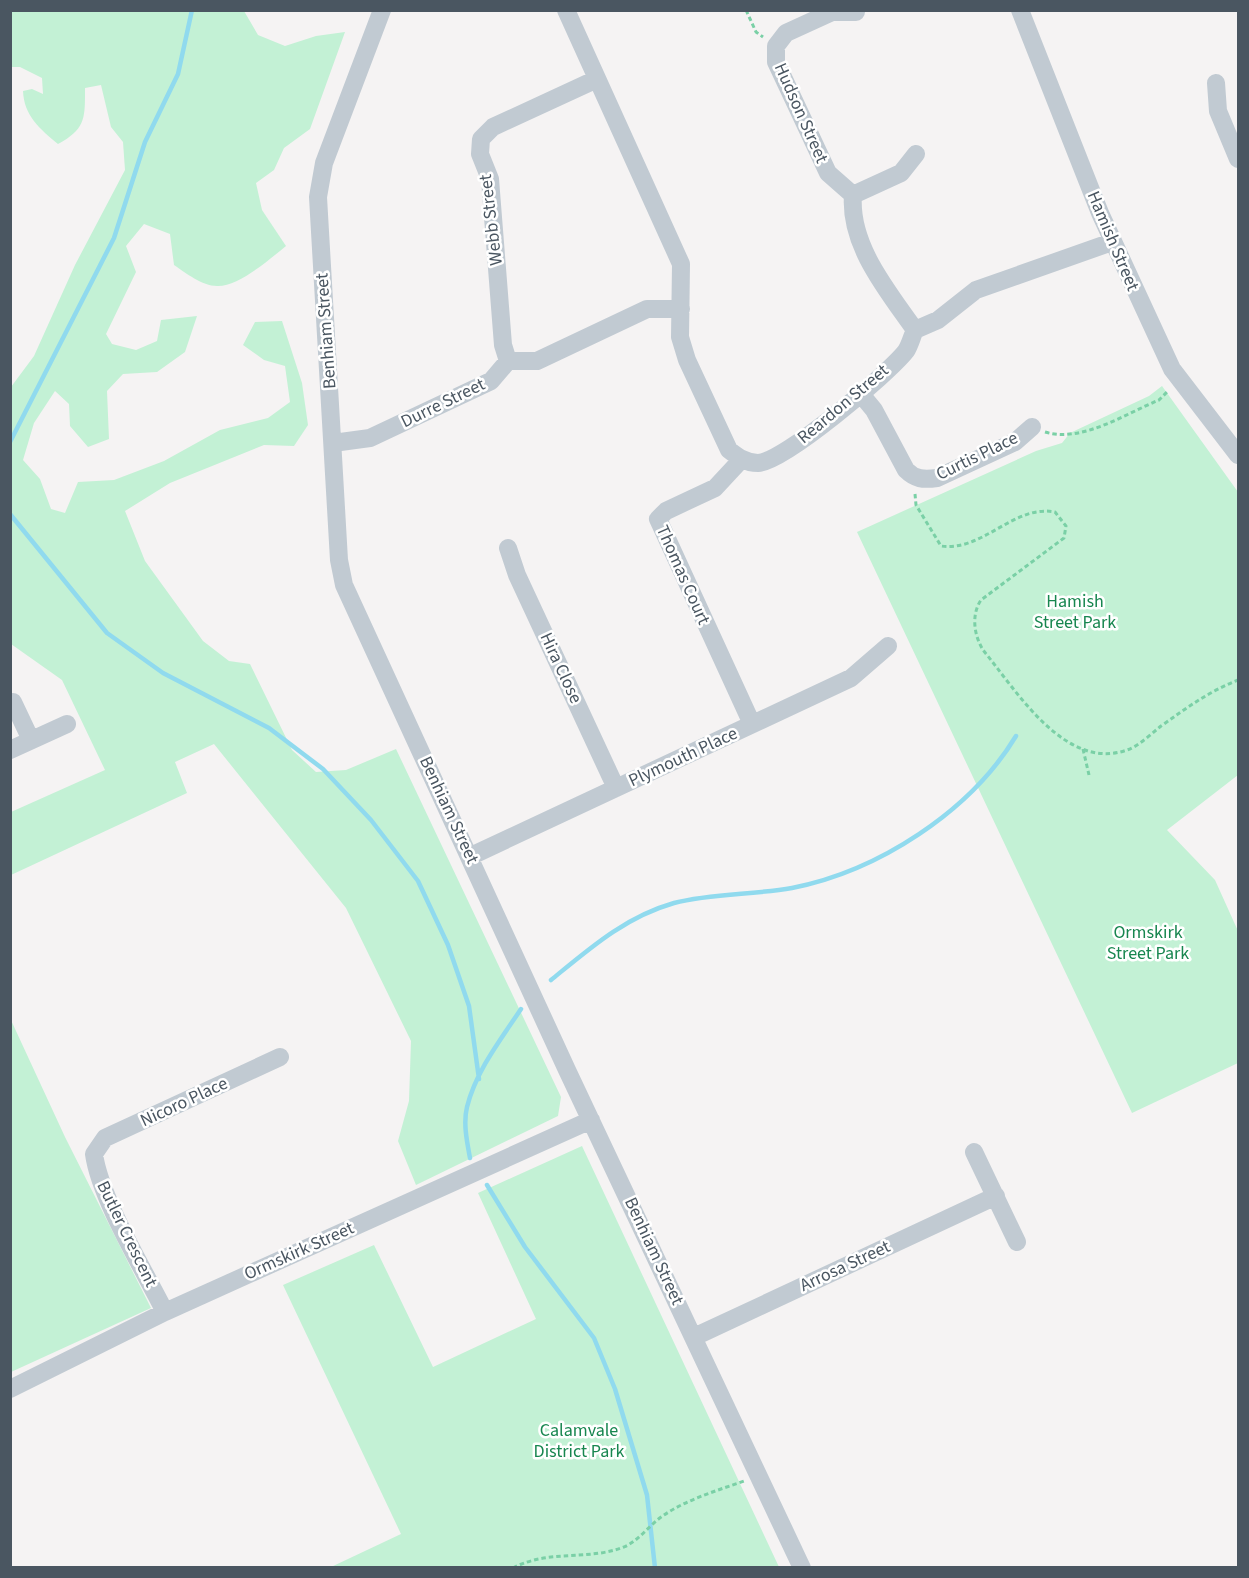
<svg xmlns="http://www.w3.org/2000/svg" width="1249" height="1578" viewBox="0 0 1249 1578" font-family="'Source Sans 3',sans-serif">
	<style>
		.green { fill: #c3f1d5 }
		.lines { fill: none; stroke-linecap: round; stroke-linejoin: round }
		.stream { stroke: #90daee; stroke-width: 4.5 }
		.path { stroke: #7ad0a6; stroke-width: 3; stroke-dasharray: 4.5 3; stroke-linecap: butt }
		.minor { stroke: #c1cad2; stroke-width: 18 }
		.labels { text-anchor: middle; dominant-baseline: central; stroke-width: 5; stroke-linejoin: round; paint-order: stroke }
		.street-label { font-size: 18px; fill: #4a5661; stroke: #fff }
		.park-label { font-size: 18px; fill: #17864f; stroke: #fff }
	</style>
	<rect width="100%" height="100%" fill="#f5f3f3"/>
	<path class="green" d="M11,10l233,1 14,24 27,11 31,-10 29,-4 -35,97 -26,19 -10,22 -18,13 6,27 24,36c-16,13 -48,41 -69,40 -15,0 -31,-13 -43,-21l-4,-31 -26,-10 -18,22 10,26 -30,62 6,10 24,6 21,-9 4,-21 36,-4 -12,36 -28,20 -34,2 -16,17 2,48 -21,8 -18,-21 -1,-22 -14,-13 -21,32 -11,37 17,19 11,30 14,4 13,-31 36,-2 50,-19 56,-31 48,-12 22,-16 -5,-36 -21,-6 -21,-15 12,-23 27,-1 20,62 6,42 -14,21 -30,-1 -94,38 -45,28 20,50 58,80 26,20 21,3 42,86 24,22 30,-2 50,-21 165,348 -3,19 -142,69 -18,-44 11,-40 2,-60 -65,-133 -132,-164 -39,18 12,31 -176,82v-63l94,-42 -43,-90 -51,-36v-257l23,-31 41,-91 50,-95 -2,-28 -12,-15 -10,-42 -16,3c0,30 1,41 -27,56 -18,-15 -34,-28 -35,-53l9,-2 11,5 -1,-16 -22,-11h-9z
		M1162,386l76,106v283l-71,55 48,50 23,51v132l-106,50 -275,-581 179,-81 26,-8 8,-10 79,-37z
		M10,1018l55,119 86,171 -140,64z
		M582,1146l197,421h-448l70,-33 -118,-249 91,-40 59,122 103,-48 -58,-126z"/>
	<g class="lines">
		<path class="stream" d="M10,442l104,-204 31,-96 33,-68 14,-64
			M10,514l97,119 56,40 106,55 54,41 48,51 47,61 30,64 21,61 10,73
			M551,980c39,-32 74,-63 123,-77 38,-10 79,-8 118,-15 86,-17 178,-76 224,-152
			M470,1158c-3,-16 -7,-35 -3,-51 9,-36 34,-68 54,-98
			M487,1185l38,62 69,91 21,51 32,106 8,73"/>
		<path class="path" d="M746,10l10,22 7,5
			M1045,432c37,11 80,-18 114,-32l9,-9
			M915,494l1,11 25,41c42,6 73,-42 114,-34l11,14 -2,12 -83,62c-10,15 -7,35 2,50 33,40 82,122 144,100 12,-4 24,-16 34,-24 27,-19 47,-34 77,-46
			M1083,749l6,26
			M513,1568c36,-19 75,-7 111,-21 16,-7 26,-23 40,-32 24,-16 52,-24 80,-34"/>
		<path class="minor" d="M382,10l-58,153 -6,34 21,363 5,25 223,485 235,498
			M566,10l115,254 -1,73 7,23 42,90c9,7 17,13 29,13 26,-1 130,-89 148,-112 4,-6 6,-15 9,-21l23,-10 38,-30 136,-48
			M1020,10l80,203 72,156 66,86
			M856,12h-24l-46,21 -10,13v16l52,111 25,22c-4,50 34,95 62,135
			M1216,83l2,28 20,48
			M853,195l48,-22 15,-19
			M508,361l-5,-16 -13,-166 -10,-25 1,-15 12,-12 104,-48
			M860,393l14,17 32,60c9,9 17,10 31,8l78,-36 17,-15
			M333,443l37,-5 121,-57 17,-20h29l110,-52h34
			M741,460l-26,28 -49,23 -8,8 94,205
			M508,548l9,27 99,213
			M13,702l18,38
			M10,750l57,-26
			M471,856l380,-178 37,-32
			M974,1152l43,90
			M165,1312c-21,-42 -65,-114 -71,-158l11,-16 175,-81
			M694,1337l302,-141
			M10,1389l155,-77 426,-192"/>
	</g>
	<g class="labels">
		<g class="street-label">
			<text transform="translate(801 113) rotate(66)">Hudson Street</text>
			<text transform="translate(491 220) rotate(-97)">Webb Street</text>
			<text transform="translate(1113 241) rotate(67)">Hamish Street</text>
			<text transform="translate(326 331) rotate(-94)">Benhiam Street</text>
			<text transform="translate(443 403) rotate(-26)">Durre Street</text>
			<text transform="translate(843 404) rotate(-40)">Reardon Street</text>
			<text transform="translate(977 456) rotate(-26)">Curtis Place</text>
			<text transform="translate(683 575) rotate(66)">Thomas Court</text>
			<text transform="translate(561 668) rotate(65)">Hira Close</text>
			<text transform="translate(683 757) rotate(-25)">Plymouth Place</text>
			<text transform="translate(449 810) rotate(65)">Benhiam Street</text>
			<text transform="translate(184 1102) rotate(-25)">Nicoro Place</text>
			<text transform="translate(127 1234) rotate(64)">Butler Crescent</text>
			<text transform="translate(299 1251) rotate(-24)">Ormskirk Street</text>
			<text transform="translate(654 1251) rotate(65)">Benhiam Street</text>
			<text transform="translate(845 1266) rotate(-25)">Arrosa Street</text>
		</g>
		<g class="park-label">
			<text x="1075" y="601">Hamish<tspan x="1075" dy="21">Street Park</tspan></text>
			<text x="1148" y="932">Ormskirk<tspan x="1148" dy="21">Street Park</tspan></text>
			<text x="579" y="1430">Calamvale<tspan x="579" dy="21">District Park</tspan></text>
		</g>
	</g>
	<rect width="1249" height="1578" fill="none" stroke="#4a5661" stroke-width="24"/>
</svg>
